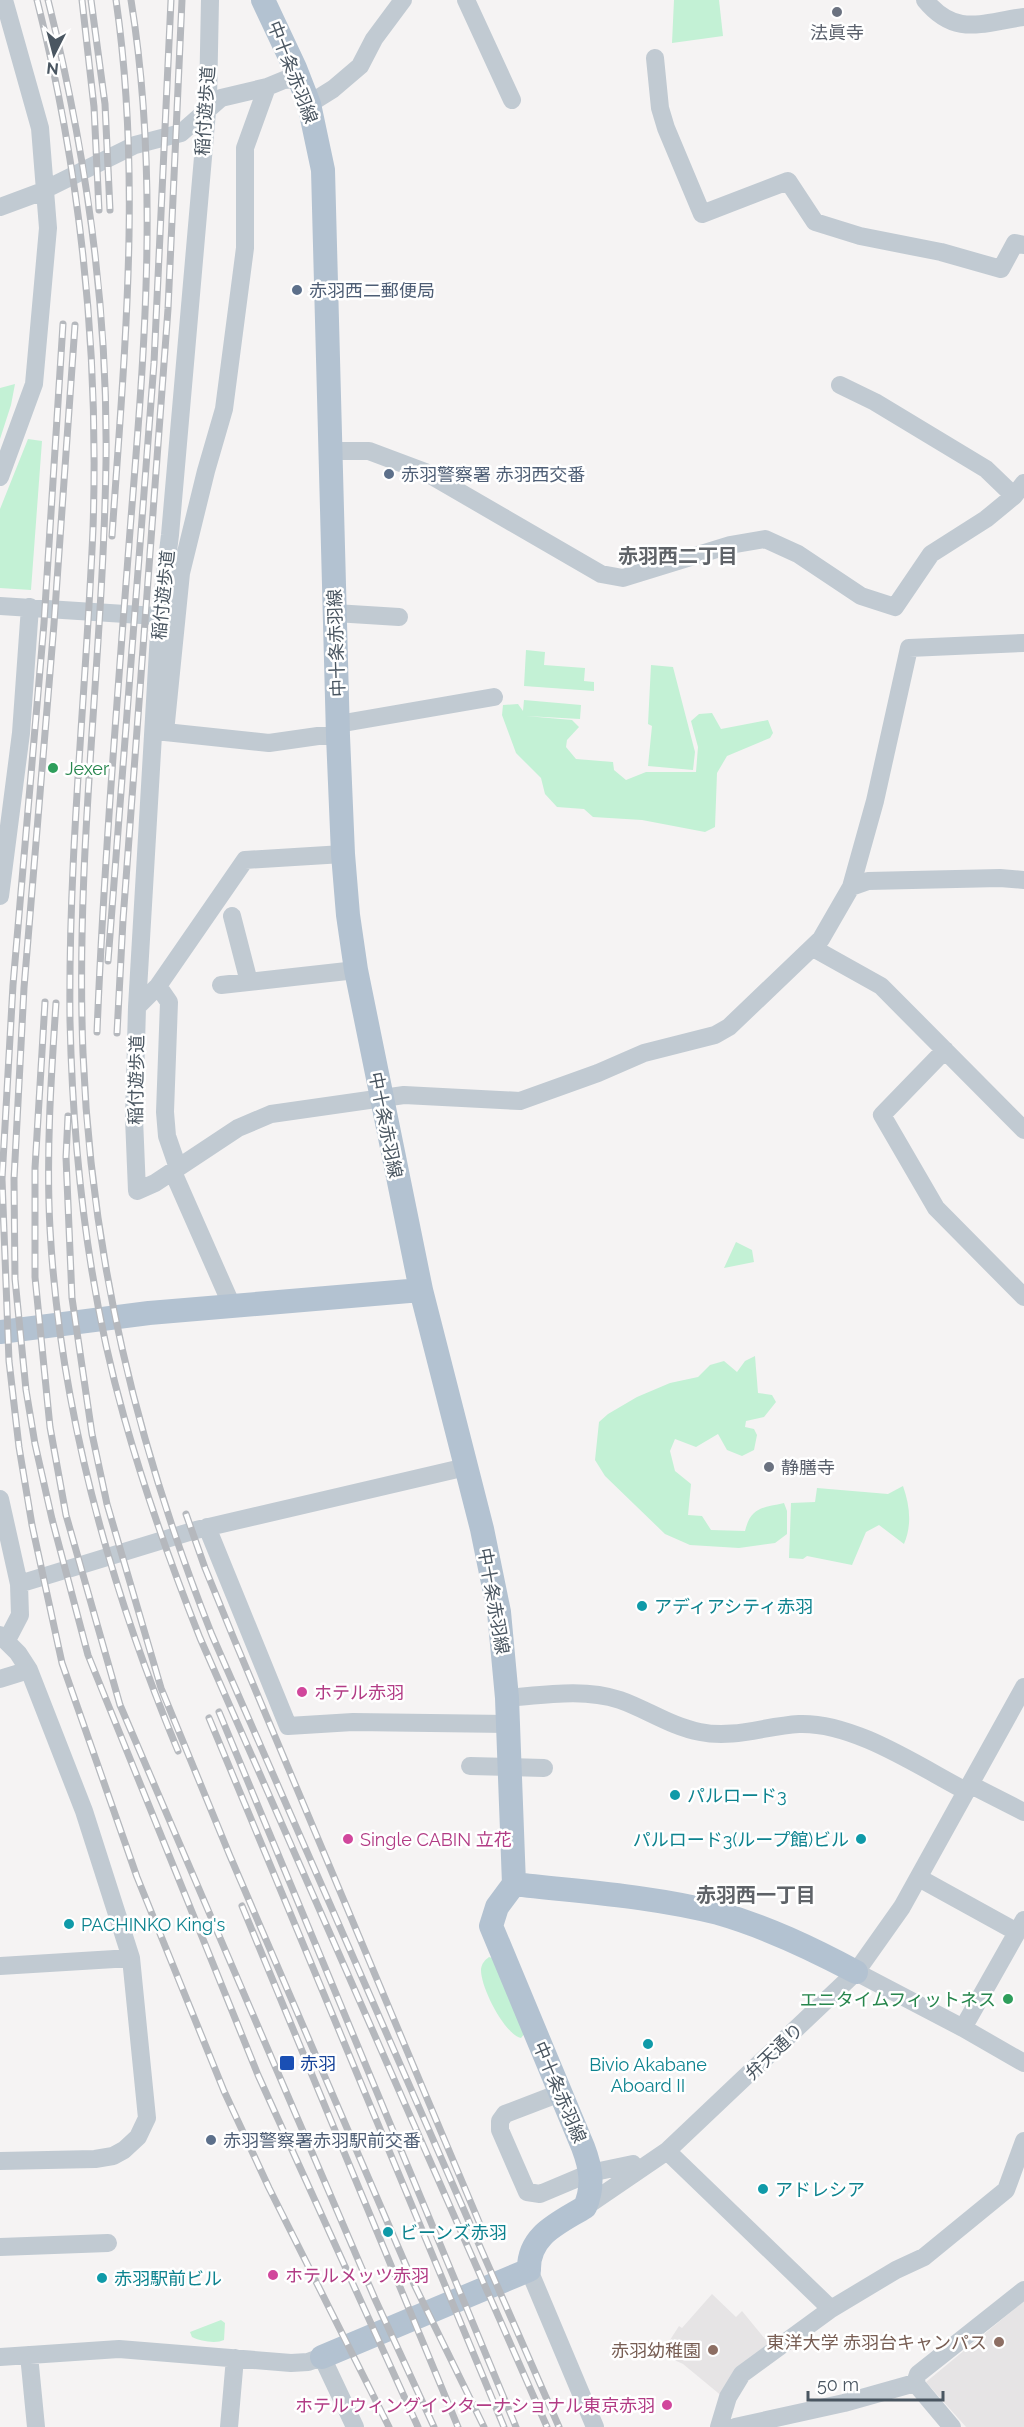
<svg xmlns="http://www.w3.org/2000/svg" width="1024" height="2427" viewBox="0 0 1024 2427" font-family="Raleway,'Noto Sans JP',sans-serif">
	<style>
		.education { fill: #e6e4e5 }
		.green { fill: #c3f1d5 }
		.lines { fill: none; stroke-linecap: round; stroke-linejoin: round }
		.minor { stroke: #c1cad2; stroke-width: 18 }
		.major { stroke: #b3c2d1; stroke-width: 24 }
		.rail-casing { stroke: #b5b8bd; stroke-width: 7 }
		.rail { stroke: #fff; stroke-width: 4.5; stroke-dasharray: 14; stroke-linecap: butt }
		.worship-dot { fill: #6b7280; stroke: #fff; stroke-width: 2 }
		.service-dot { fill: #5c6f8a; stroke: #fff; stroke-width: 2 }
		.leisure-dot { fill: #2e9e5b; stroke: #fff; stroke-width: 2 }
		.culture-dot { fill: #0f9aa8; stroke: #fff; stroke-width: 2 }
		.hotel-dot { fill: #d1479c; stroke: #fff; stroke-width: 2 }
		.transit-dot { fill: #1a4fb4; stroke: #fff; stroke-width: 2 }
		.education-dot { fill: #8d6e63; stroke: #fff; stroke-width: 2 }
		.labels { text-anchor: middle; dominant-baseline: central; stroke-width: 5; stroke-linejoin: round; paint-order: stroke }
		.worship-label { font-size: 18px; fill: #5b616d; stroke: #fff }
		.street-label { font-size: 18px; fill: #4a5661; stroke: #fff }
		.service-label { font-size: 18px; fill: #4e5e75; stroke: #fff; text-anchor: start }
		.leisure-label { font-size: 18px; fill: #27864d; stroke: #fff; text-anchor: start }
		.culture-label { font-size: 18px; fill: #0d838f; stroke: #fff; text-anchor: start }
		.hotel-label { font-size: 18px; fill: #b23c85; stroke: #fff; text-anchor: start }
		.transit-label { font-size: 18px; fill: #164399; stroke: #fff; text-anchor: start }
		.education-label { font-size: 18px; fill: #785e54; stroke: #fff; text-anchor: end }
		.neighbourhood-label { font-size: 20px; font-weight: bold; fill: #5f6368; stroke: #fff }
	</style>
	<rect width="100%" height="100%" fill="#f5f3f3"/>
	<path class="education" d="M712,2294l24,23 6,-6 28,34 -47,52 -40,-33 -22,-10 18,-28 3,2z
		M1024,2301v126h-58l-40,-45z"/>
	<path class="green" d="M674,0h45l4,36 -51,7z
		M15,384l-4,21 -11,34v-51z
		M28,439l14,2 -11,149 -31,-2v-79z
		M526,650l19,2 -1,13 41,3 -1,13 10,1v9l-70,-5z
		M651,665l22,2 22,85 -2,18 -45,-4 4,-40 -4,-2z
		M524,700l57,5 -1,14 -54,-3 46,4 7,7 -12,13 -1,7 10,12 37,3 1,8 12,10 20,-8h50l2,-25 -7,-26 8,-7 13,-1 9,16 47,-9 5,13 -3,5 -43,18 -10,17 -2,54 -10,5 -63,-12 -49,-3 -9,-8 -27,-2 -12,-13 -4,-16 -25,-25 -14,-38 1,-10 15,-1 5,7z
		M736,1242l16,8 2,12 -30,6z
		M755,1356l3,37 14,2 4,7 -12,15 -18,4 -1,6 9,2 3,6 -3,15 -12,6 -15,-6 -9,-16 -22,13 -21,-8 -5,12 5,20 16,13 -3,31 14,1 9,14 34,1c6,-24 17,-23 39,-28l3,8v23l-12,9 -36,5 -49,-3 -25,-11 -60,-58 -10,-16 4,-38 9,-8 29,-17 33,-14 28,-6 12,-12 14,-4 13,11 8,-11z
		M903,1486c7,20 9,39 1,58l-25,-19 -13,7 -14,33 -45,-9 -4,3 -14,-1 2,-55 24,-1 2,-14 71,6z
		M489,1957l6,2 30,74 -4,5c-17,-4 -41,-52 -40,-69 1,-6 4,-9 8,-12z
		M221,2320l4,3 -1,17c-8,4 -24,1 -32,-3l-2,-5z"/>
	<g class="lines">
		<path class="minor" d="M210,0l-2,100 -38,435 -10,81 -23,391 -3,111 3,73 18,-8 83,-55 33,-14 133,-19 116,6 78,-28 46,-20 71,-18 14,-8 92,-88 30,-52 24,-86 34,-153 115,-5
			M466,0l46,100
			M925,0c31,38 58,22 99,17
			M655,58l5,50 6,20 36,86 86,-33 27,41 45,14 81,16 60,17 14,-26 9,2
			M267,87l-22,61v100l-21,161 -18,62 -25,102 -16,159 104,11 49,-7h20
			M309,104l24,-15 27,-23 14,-27 29,-39
			M0,207l38,-14 97,-48 46,-12 40,-35 46,-11 17,-7 14,-1
			M840,385l35,17 111,67 28,27
			M330,451h39l56,21 176,102 22,4 107,-33 35,-6 33,15 63,42 34,11 36,-53 55,-35 28,-23 10,-13
			M0,477l34,-93 14,-156 -8,-100 -36,-128
			M0,606l172,11
			M335,613l64,4
			M338,724l156,-27
			M851,887l17,-6 132,-3 24,2
			M0,896l21,-163 9,-126
			M232,916l17,66
			M813,948l68,38 143,144
			M221,985l135,-15
			M158,986l11,16 -4,110 2,24 11,32
			M137,1007l21,-21 87,-126 98,-6
			M945,1050l-63,65 54,93 88,89
			M173,1172l59,134
			M0,1499l19,85 1,31 -13,25
			M207,1527l81,199 65,-4 155,2
			M19,1584l177,-54 270,-63
			M0,1635l18,18 11,17 55,141 47,147 16,160 -9,19 -14,13 -11,6 -18,3 -95,2
			M0,1679l29,-9
			M507,1698c37,-3 77,-10 113,2 26,9 52,27 80,32 34,7 65,-6 99,-8 55,-2 119,42 167,67
			M470,1766l74,2
			M971,1785l53,27
			M919,1878l98,54
			M0,1966l131,-8
			M856,1972l107,56 61,35
			M963,2028l61,-108
			M560,2093l-55,21 -5,7v9l27,62 13,2 50,-21 43,-9
			M667,2151l164,158
			M585,2207l82,-56 189,-179 46,-65 122,-220
			M0,2247l108,-4
			M529,2270l66,157
			M29,2355l7,72
			M0,2357l119,-8 172,14 17,-1 14,-5 33,70
			M915,2383l3,-9 106,-84
			M915,2383l37,44
			M229,2427l6,-69
			M719,2427l9,-30 14,-23 89,-65 65,-39 28,-13 82,-67 18,-49
			M735,2427l109,-24 71,-20"/>
		<path class="major" d="M263,0l32,68 14,36 14,66 15,566 5,118 5,61 8,55 65,320 61,239 17,83 8,86 7,186 -17,23 -6,19 92,221c8,21 11,39 2,60 -26,16 -57,28 -56,63l-207,87
			M0,1332l149,-19 272,-23
			M514,1884c68,8 138,12 204,29 49,14 93,35 138,59"/>
		<g class="rail-casing">
			<path id="rail" d="M37,0c44,174 62,350 56,529 -7,164 -25,328 -23,492 3,132 18,269 54,396 21,75 47,148 76,221l347,789
				M48,0c38,152 60,305 58,462 -3,197 -31,393 -23,591 8,204 54,393 129,582l347,792
				M82,0l12,107 5,103
				M91,0l14,104 5,106
				M63,324l-19,299 -31,362 -11,194 7,182 10,86 13,78 30,138 75,214 87,214 45,97 120,239
				M75,325l-21,299 -30,364 -10,191 1,100 11,111 9,54 17,75 36,136 170,420 160,352
				M112,536c12,-179 30,-357 4,-536
				M108,961l46,-598 17,-363
				M45,1002l-10,166v109l15,150 16,88 54,190 255,594 59,128
				M56,1003c-5,75 -10,151 -6,226 10,180 59,356 128,522
				M97,1032c7,-172 21,-342 34,-514 14,-173 28,-345 0,-518
				M117,1033l6,-113 45,-611 14,-309
				M68,1116l-2,41 6,141 20,136 15,70 54,184 69,168 184,428 70,143
				M186,1514l19,54 29,71 245,583
				M219,1712l297,715
				M209,1718l295,709
				M242,1906l216,521"/>
		</g>
		<use href="#rail" class="rail"/>
	</g>
	<g class="worship-dot">
		<circle cx="837" cy="12" r="6"/>
		<circle cx="769" cy="1467" r="6"/>
	</g>
	<g class="service-dot">
		<circle cx="297" cy="290" r="6"/>
		<circle cx="389" cy="474" r="6"/>
		<circle cx="211" cy="2140" r="6"/>
	</g>
	<g class="leisure-dot">
		<circle cx="53" cy="768" r="6"/>
		<circle cx="1008" cy="1999" r="6"/>
	</g>
	<g class="culture-dot">
		<circle cx="642" cy="1606" r="6"/>
		<circle cx="675" cy="1795" r="6"/>
		<circle cx="861" cy="1839" r="6"/>
		<circle cx="69" cy="1924" r="6"/>
		<circle cx="648" cy="2044" r="6"/>
		<circle cx="763" cy="2189" r="6"/>
		<circle cx="388" cy="2232" r="6"/>
		<circle cx="102" cy="2278" r="6"/>
	</g>
	<g class="hotel-dot">
		<circle cx="302" cy="1692" r="6"/>
		<circle cx="348" cy="1839" r="6"/>
		<circle cx="273" cy="2275" r="6"/>
		<circle cx="667" cy="2405" r="6"/>
	</g>
	<rect class="transit-dot" x="279" y="2055" width="16" height="16" rx="3"/>
	<g class="education-dot">
		<circle cx="999" cy="2342" r="6"/>
		<circle cx="713" cy="2350" r="6"/>
	</g>
	<g class="labels">
		<g class="worship-label">
			<text x="837" y="32">法眞寺</text>
			<text x="781" y="1467" text-anchor="start">静膳寺</text>
		</g>
		<g class="street-label">
			<text transform="translate(293 72) rotate(69)">中十条赤羽線</text>
			<text transform="translate(205 111) rotate(-86)">稲付遊歩道</text>
			<text transform="translate(163 595) rotate(-84)">稲付遊歩道</text>
			<text transform="translate(336 643) rotate(-92)">中十条赤羽線</text>
			<text transform="translate(136 1080) rotate(-89)">稲付遊歩道</text>
			<text transform="translate(386 1125) rotate(79)">中十条赤羽線</text>
			<text transform="translate(494 1601) rotate(80)">中十条赤羽線</text>
			<text transform="translate(774 2051) rotate(-44)">弁天通り</text>
			<text transform="translate(560 2092) rotate(67)">中十条赤羽線</text>
		</g>
		<g class="service-label">
			<text x="309" y="290">赤羽西二郵便局</text>
			<text x="401" y="474">赤羽警察署 赤羽西交番</text>
			<text x="223" y="2140">赤羽警察署赤羽駅前交番</text>
		</g>
		<g class="leisure-label">
			<text x="65" y="768">Jexer</text>
			<text x="996" y="1999" text-anchor="end">エニタイムフィットネス</text>
		</g>
		<g class="culture-label">
			<text x="654" y="1606">アディアシティ赤羽</text>
			<text x="687" y="1795">パルロード3</text>
			<text x="849" y="1839" text-anchor="end">パルロード3(ループ館)ビル</text>
			<text x="81" y="1924">PACHINKO King's</text>
			<text x="648" y="2064" text-anchor="middle">Bivio Akabane<tspan x="648" dy="21">Aboard II</tspan></text>
			<text x="775" y="2189">アドレシア</text>
			<text x="400" y="2232">ビーンズ赤羽</text>
			<text x="114" y="2278">赤羽駅前ビル</text>
		</g>
		<g class="hotel-label">
			<text x="314" y="1692">ホテル赤羽</text>
			<text x="360" y="1839">Single CABIN 立花</text>
			<text x="285" y="2275">ホテルメッツ赤羽</text>
			<text x="655" y="2405" text-anchor="end">ホテルウィングインターナショナル東京赤羽</text>
		</g>
		<g class="transit-label">
			<text x="300" y="2063">赤羽</text>
		</g>
		<g class="education-label">
			<text x="987" y="2342">東洋大学 赤羽台キャンパス</text>
			<text x="701" y="2350">赤羽幼稚園</text>
		</g>
		<g class="neighbourhood-label">
			<text x="678" y="556">赤羽西二丁目</text>
			<text x="756" y="1895">赤羽西一丁目</text>
		</g>
	</g>
	<g transform="translate(54 54) rotate(186)" stroke="#ffffff" stroke-width="4.5" paint-order="stroke">
	<path d="M0-4.5L10 22L0 15L-10 22Z" fill="#4a5661"/>
	<text y="-9" font-size="16" font-weight="bold" text-anchor="middle" fill="#4a5661">N</text>
	</g>
	<path d="M808 2391v9h135v-9" fill="none" stroke="#4a5661" stroke-width="3"/>
	<text x="817" y="2391" font-size="18" fill="#4a5661" stroke="#ffffff" stroke-width="4.5" paint-order="stroke">50 m</text>
</svg>
